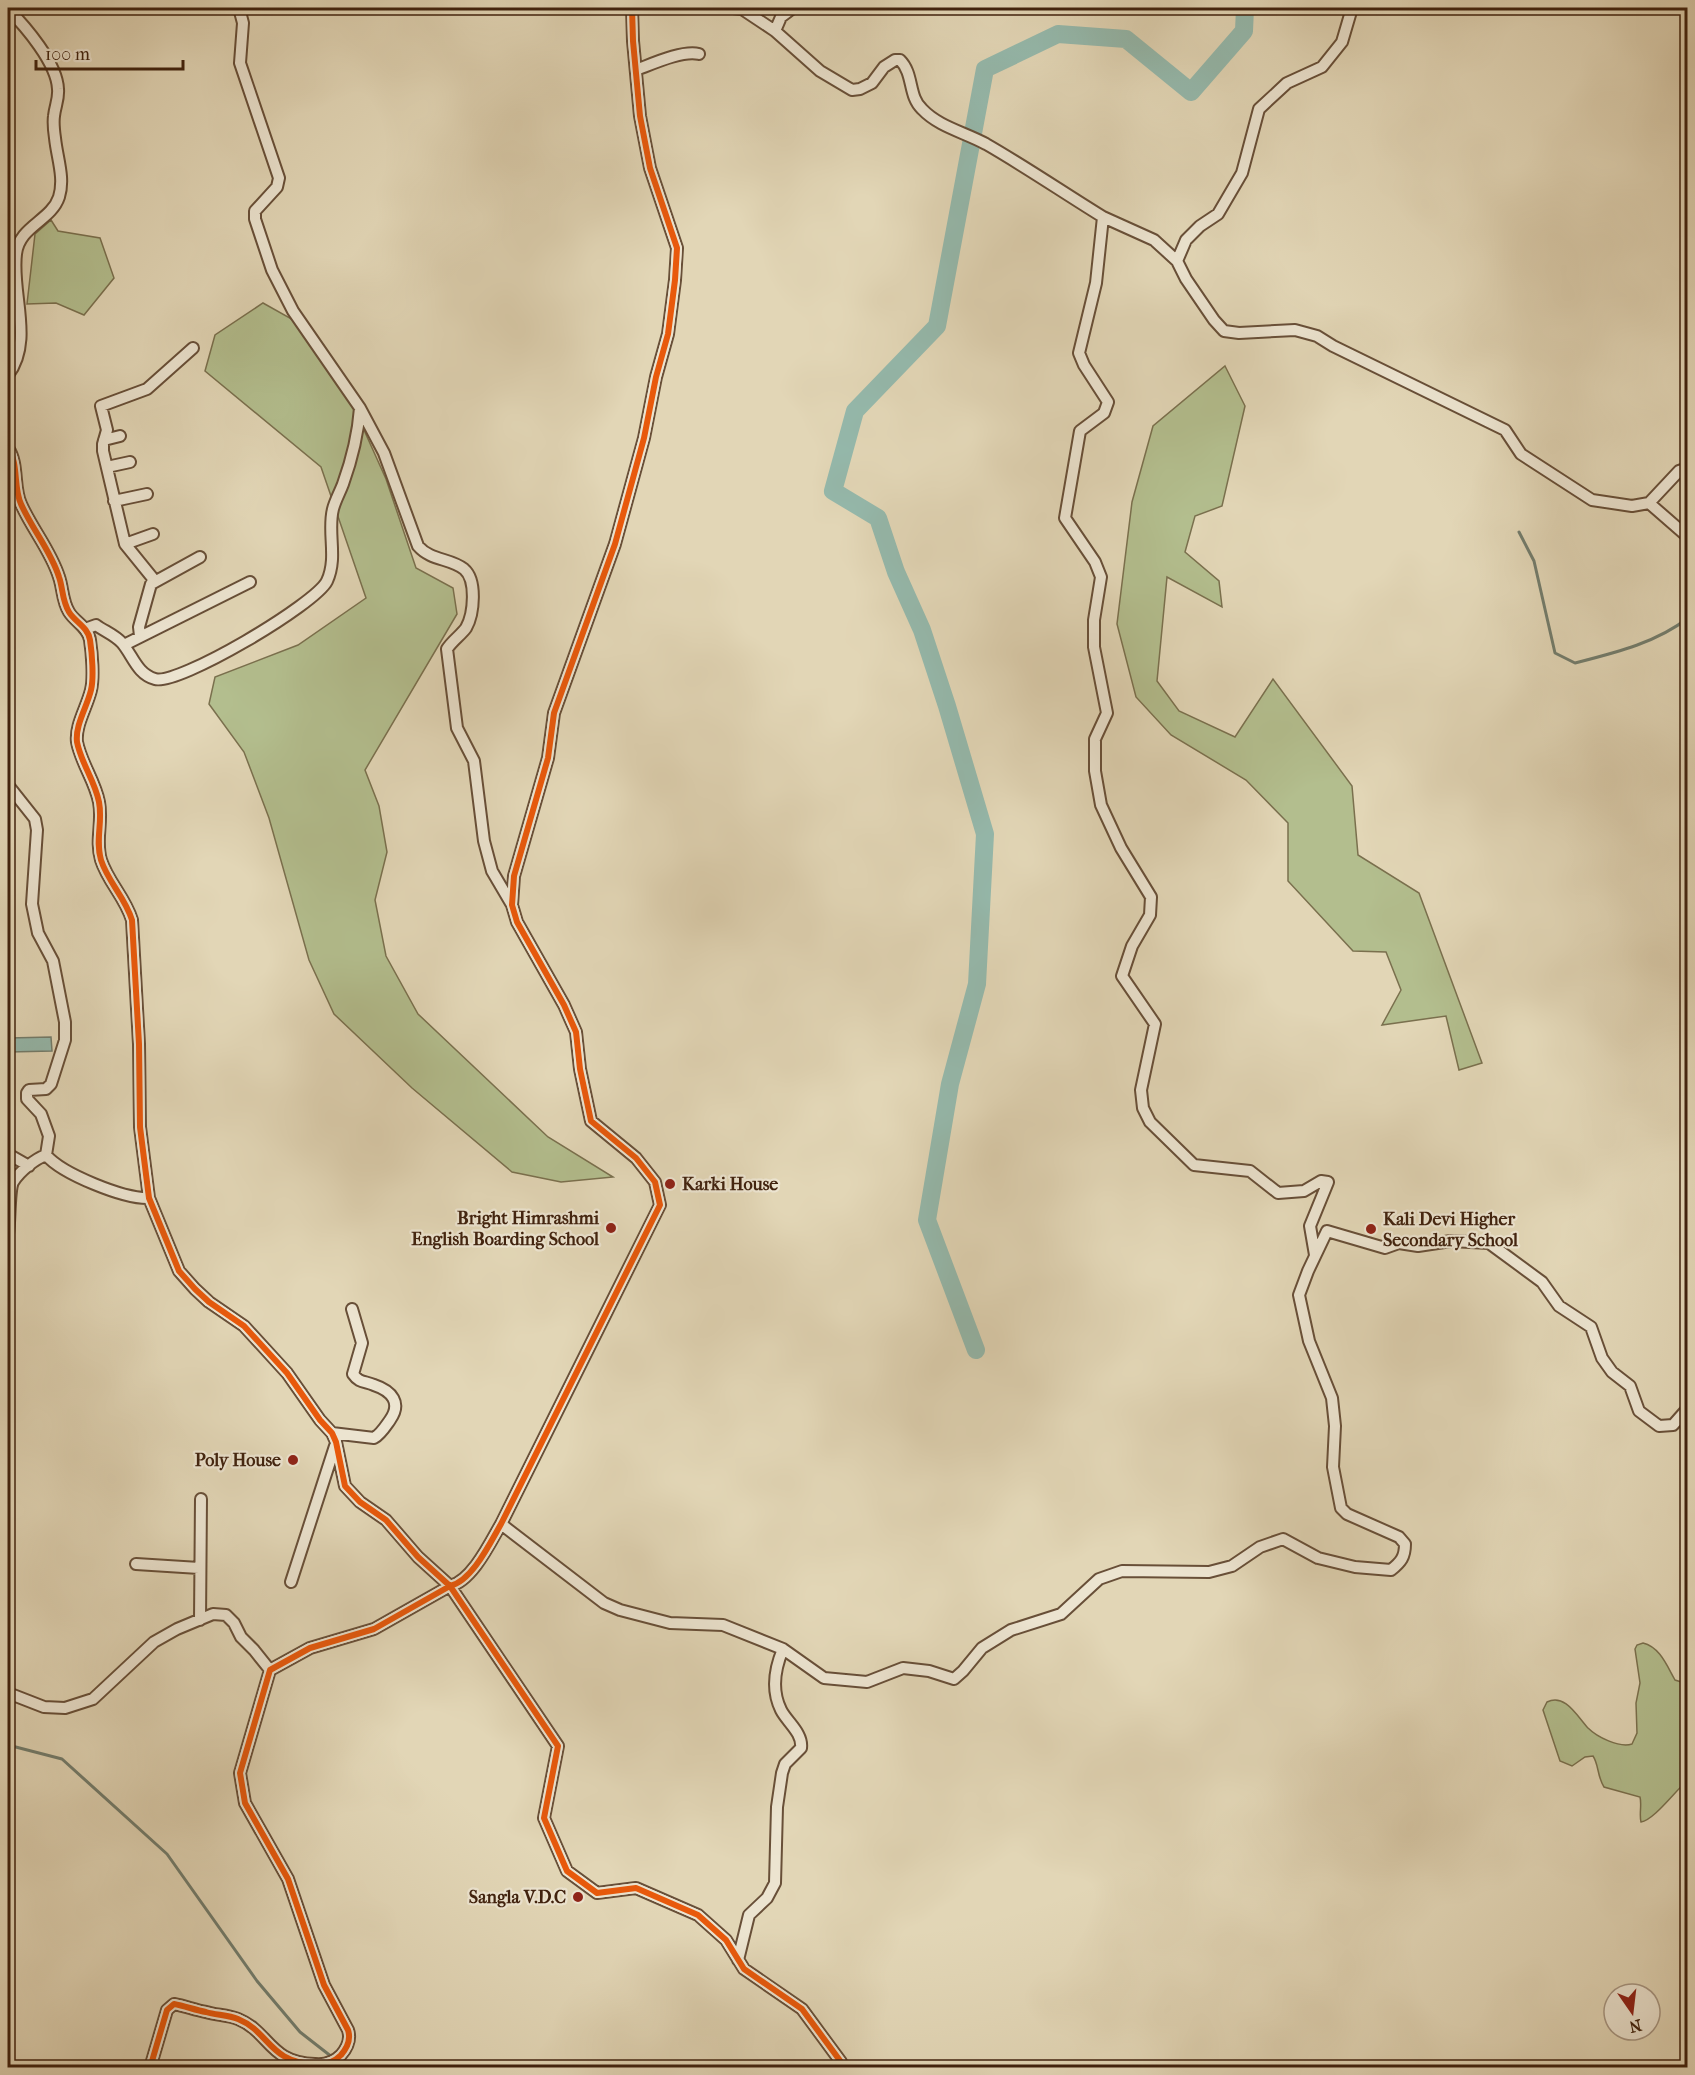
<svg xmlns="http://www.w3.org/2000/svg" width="1695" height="2075" viewBox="0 0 1695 2075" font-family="'IM FELL French Canon',serif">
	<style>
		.green { fill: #b3be8e; stroke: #7a704e; stroke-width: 1.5 }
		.water { fill: #95b9ac; stroke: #737d6d; stroke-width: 1.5 }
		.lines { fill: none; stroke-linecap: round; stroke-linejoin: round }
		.stream { stroke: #737d6d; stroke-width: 3 }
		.river { stroke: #95b9ac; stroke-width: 18 }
		.minor-casing { stroke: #684f38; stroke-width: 14 }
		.minor { stroke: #ece4d0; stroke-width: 10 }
		.cycleway-casing { stroke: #ece4d0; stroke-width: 10 }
		.cycleway { stroke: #e8590c; stroke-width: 6 }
		.poi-dot { fill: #8f2418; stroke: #ece4d0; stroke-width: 2 }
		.labels { text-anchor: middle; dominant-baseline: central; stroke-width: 4.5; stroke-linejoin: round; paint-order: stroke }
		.poi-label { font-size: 18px; font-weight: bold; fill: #40220e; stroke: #ece4d0; text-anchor: end }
	</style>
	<rect width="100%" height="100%" fill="#e2d6b6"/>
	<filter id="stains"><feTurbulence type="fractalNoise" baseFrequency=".00333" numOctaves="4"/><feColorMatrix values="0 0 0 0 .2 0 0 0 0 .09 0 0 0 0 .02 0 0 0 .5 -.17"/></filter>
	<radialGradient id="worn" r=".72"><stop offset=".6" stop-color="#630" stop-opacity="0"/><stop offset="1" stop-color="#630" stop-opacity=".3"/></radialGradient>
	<path class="green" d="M51,220l7,11 42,7 14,40 -30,37 -28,-12 -29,1 8,-70z
		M263,303l34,19 49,68 40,89 30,89 37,20 4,26 -92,156 14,36 8,46 -12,48 11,56 32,58 130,123 65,40 -52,5 -49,-10 -100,-84 -78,-74 -25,-54 -40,-142 -25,-66 -35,-48 6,-27 83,-32 68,-47 -45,-131 -116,-96 10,-36z
		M1225,366l20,40 -23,100 -27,10 -10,36 34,29 3,26 -55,-30 -10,104 22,30 56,26 38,-58 79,107 6,69 61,38 63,170 -23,7 -13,-54 -64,9 19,-35 -15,-38 -33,-1 -65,-70v-58l-42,-43 -75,-45 -35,-38 -19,-73 15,-122 21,-76z
		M1643,1643c17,4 24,23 32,37l13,4 -1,97c-12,10 -33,39 -46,41 -2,-8 1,-17 -1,-25l-36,-10c-7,-11 -5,-22 -11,-31l-8,1 -13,9 -12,-5 -17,-51 4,-8c18,-9 30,14 41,26 9,9 31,20 44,16l5,-11 -1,-30 4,-20 -5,-34 2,-4z"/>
	<path class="water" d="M51,1037l1,14 -43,1v-14z"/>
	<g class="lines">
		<path class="stream" d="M1519,532l15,29 21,92 20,10c39,-10 81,-20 113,-45
			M8,1745l54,14 105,95 90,127 43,51 32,25
			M337,2061l8,7"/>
		<path class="river" d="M976,1350l-49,-130 23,-136 27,-100 8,-150 -38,-128 -25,-76 -26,-58 -18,-54 -45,-27 22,-80 82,-85 48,-257 73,-35 68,5 65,53 53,-61 1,-23"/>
		<g class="minor-casing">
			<path id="minor" d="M239,8l4,15 -3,40 39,115 -2,9 -22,24v8l17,51 21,41 67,97 24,45 34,93c13,15 32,12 46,23 13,11 10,45 2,59 -5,7 -14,13 -19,21l10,79 17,33 10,80 8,30 20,34
				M733,8l9,1 33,22 45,40 32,19 8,-1 12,-6 12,-16 11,-7h5c14,14 8,36 22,49 17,18 42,23 64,35 40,23 78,49 117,73l-7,66 -17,70 5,12 24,37 -4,11 -24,18 -15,87 30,44 6,15 -7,43v27l13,66 -12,26v32l6,34 20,43 30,49 -1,18 -18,31 -10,30 33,48 -14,66 2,18 7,14 44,43 56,6 28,22 26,-2 17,-10 7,1 -18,44 5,29
				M8,9c17,17 49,54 50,80 1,10 -3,17 -4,27 -1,7 0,15 1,22 2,20 10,40 4,59 -8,24 -40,29 -43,57 -5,39 18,87 -8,121
				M775,31l6,-14 12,-9
				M636,70c16,-6 46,-20 63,-16
				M1103,217l51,23 23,21 9,18 28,41 10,11 15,2 56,-3 22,6 16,10 172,84 16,24 71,46 40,6 17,-3 30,-32 9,-3
				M1177,261l9,-21 14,-14 18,-12 24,-41 17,-64 28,-26 35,-16 20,-25 10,-34
				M104,440l16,-4
				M8,448c11,16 5,39 13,56 11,25 30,47 38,73 4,11 3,24 10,35 6,10 19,15 21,28 2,13 4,38 1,50 -4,17 -16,35 -14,52 4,21 18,39 22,60 4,20 -4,38 2,58 7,22 24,37 31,60l7,124 1,83 9,71 30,73 16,18 14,13 35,24 43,47 33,47 12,13 4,9 9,44 15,16 26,18 32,37 32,29 108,160 -14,72 23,53 30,22 39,-5 62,27 28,25 18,29 58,40 39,53 2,6
				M107,467l23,-5
				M114,501l33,-7
				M1649,503l39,34
				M153,534l-28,10 30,37
				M125,544l-22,-93v-7l4,-14 -6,-24 46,-17 46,-41
				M85,629l11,-4c8,6 19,10 26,18 11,13 15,31 33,36 23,7 161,-75 172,-98 11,-24 0,-49 6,-72 2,-8 7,-17 10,-25 9,-25 15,-49 17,-76
				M140,636l-1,-9 12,-43 49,-27
				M124,645l126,-63
				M8,785l27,34 2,11 -5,74 6,29 15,28 12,61v18l-14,44 -5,5 -17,1 -2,3v6l14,15 8,22 -3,19
				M8,1154l21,12
				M8,1234c2,-12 1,-44 5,-52 7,-11 22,-23 33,-27 16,19 78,44 103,43
				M332,1433l42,5c7,-4 11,-11 16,-18 12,-17 2,-29 -16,-35 -9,-4 -15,-2 -21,-11l9,-31 -10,-34
				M501,1524l103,79 16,7 50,13 53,2 60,24 41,29 43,4 36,-14 26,3 25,8 9,-8 19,-23 29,-18 50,-16 38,-35 23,-8 87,1 23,-6 28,-19 23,-8 35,19 37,9 36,3c10,-8 14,-13 14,-26l-6,-7 -52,-23 -6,-6 -8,-41 2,-41 -3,-28 -23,-57 -10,-46 9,-24 19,-40 58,17 14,-5 19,3 33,-5 38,2 53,39 17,24 32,21 11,31 10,14 18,14 9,25 20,15 14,-1 15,-17
				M136,1564l63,4
				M291,1582l44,-136
				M200,1620l1,-121
				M8,1693l36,14 21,1 28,-9 61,-57 23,-13 36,-15 13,1 8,8 7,14 13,13 16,20
				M738,1960l11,-45 18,-17 8,-15 2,-76 5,-34 3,-9 16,-16c2,-15 -14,-26 -20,-38 -10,-20 -6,-42 2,-61
				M150,2068l17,-58 7,-6c11,2 21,6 32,8 10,3 22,3 32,7 32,13 31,44 77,45 10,1 19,-2 26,-9 6,-7 10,-16 7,-25l-24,-45 -36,-106 -43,-76 -5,-30 30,-103 40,-22 64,-19 76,-43c22,-5 40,-43 51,-62l159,-319 -5,-23 -19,-24 -45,-37 -11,-52 -4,-37 -12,-27 -47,-83 -5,-17 2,-29 34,-118 6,-45 61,-169 29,-106 12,-61 12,-43 7,-54 2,-32 -27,-80 -10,-52 -7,-75 -1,-33"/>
		</g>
		<use href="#minor" class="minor"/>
		<g class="cycleway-casing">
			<path id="cycleway" d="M8,448c11,16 5,39 13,56 11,25 30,47 38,73 4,11 3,24 10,35 6,10 19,15 21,28 2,13 4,38 1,50 -4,17 -16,35 -14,52 4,21 18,39 22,60 4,20 -4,38 2,58 7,22 24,37 31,60l7,124 1,83 9,71 30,73 16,18 14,13 35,24 43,47 33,47 12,13 4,9 9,44 15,16 26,18 32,37 32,29 108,160 -14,72 23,53 30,22 39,-5 62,27 28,25 18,29 58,40 39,53 2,6
				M150,2068l17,-58 7,-6c11,2 21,6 32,8 10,3 22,3 32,7 32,13 31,44 77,45 10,1 19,-2 26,-9 6,-7 10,-16 7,-25l-24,-45 -36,-106 -43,-76 -5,-30 30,-103 40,-22 64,-19 76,-43c22,-5 40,-43 51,-62l159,-319 -5,-23 -19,-24 -45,-37 -11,-52 -4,-37 -12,-27 -47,-83 -5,-17 2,-29 34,-118 6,-45 61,-169 29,-106 12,-61 12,-43 7,-54 2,-32 -27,-80 -10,-52 -7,-75 -1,-33"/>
		</g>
		<use href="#cycleway" class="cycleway"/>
	</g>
	<g class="poi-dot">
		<circle cx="670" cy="1184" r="6"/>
		<circle cx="611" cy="1228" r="6"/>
		<circle cx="1371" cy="1229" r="6"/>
		<circle cx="293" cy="1460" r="6"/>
		<circle cx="578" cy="1897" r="6"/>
	</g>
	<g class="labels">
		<g class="poi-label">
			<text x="682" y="1184" text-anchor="start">Karki House</text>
			<text x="599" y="1218">Bright Himrashmi<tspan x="599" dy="21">English Boarding School</tspan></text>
			<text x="1383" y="1219" text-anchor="start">Kali Devi Higher<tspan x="1383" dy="21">Secondary School</tspan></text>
			<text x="281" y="1460">Poly House</text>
			<text x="566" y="1897">Sangla V.D.C</text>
		</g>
	</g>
	<rect width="1695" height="2075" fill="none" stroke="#e2d6b6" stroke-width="30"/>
	<rect x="9" y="9" width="1677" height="2057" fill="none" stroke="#40220e" stroke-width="3"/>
	<rect x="15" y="15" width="1665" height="2045" fill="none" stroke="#40220e" stroke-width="1.5"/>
	<g transform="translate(1632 2012) rotate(166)"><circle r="28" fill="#ece4d0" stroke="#a79682" stroke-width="1.5"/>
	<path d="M0-4.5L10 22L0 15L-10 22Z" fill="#8f2418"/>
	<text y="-9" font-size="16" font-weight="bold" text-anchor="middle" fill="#40220e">N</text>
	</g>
	<path d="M36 60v9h147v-9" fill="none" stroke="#40220e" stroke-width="3"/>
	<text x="45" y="60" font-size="18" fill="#40220e" stroke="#ece4d0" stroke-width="4.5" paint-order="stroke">100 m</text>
	<rect width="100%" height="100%" filter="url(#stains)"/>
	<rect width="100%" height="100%" fill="url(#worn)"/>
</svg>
